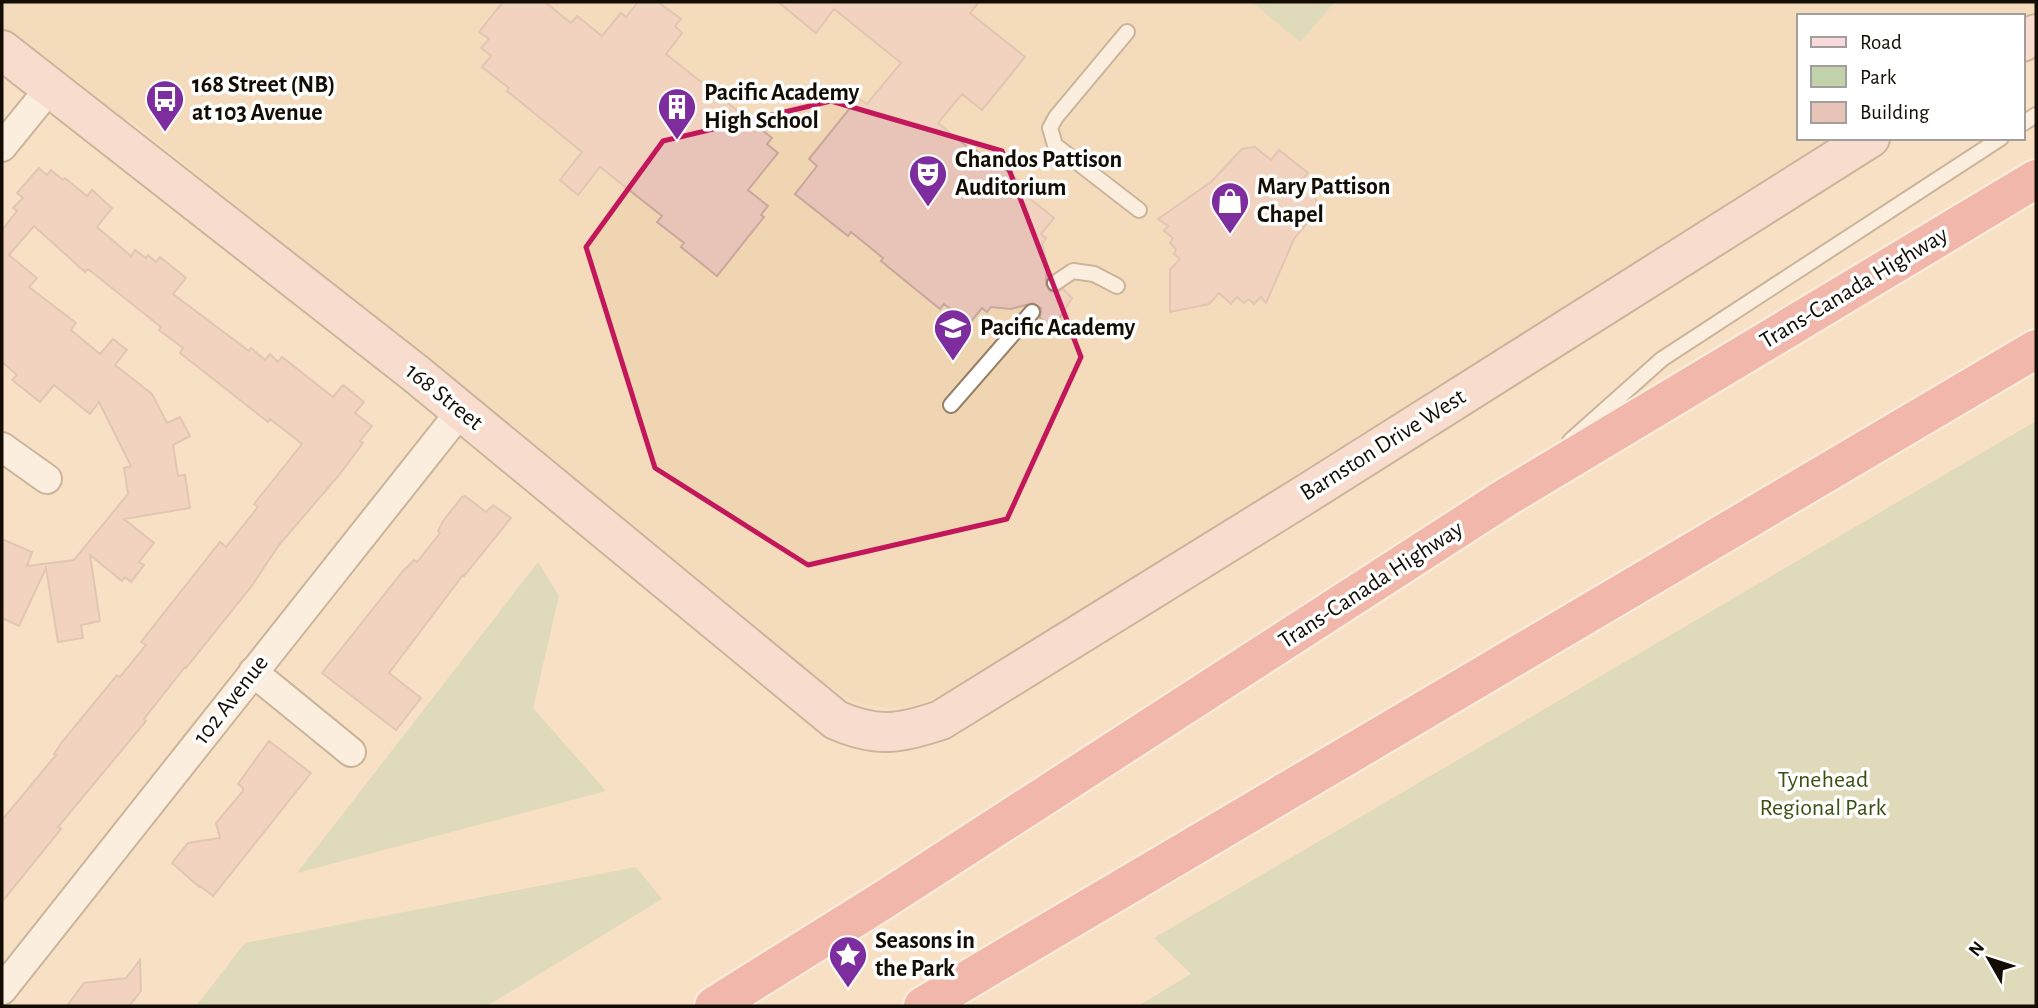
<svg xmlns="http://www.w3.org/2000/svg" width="2038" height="1008" viewBox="0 0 2038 1008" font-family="'Alegreya Sans',sans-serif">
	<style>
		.built { fill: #f0d5b2 }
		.green { fill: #c2d3ab }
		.building { fill: #e8c3b8; stroke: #caa79c; stroke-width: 2 }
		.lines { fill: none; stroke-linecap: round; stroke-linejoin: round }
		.lane-casing { stroke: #958167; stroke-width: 18 }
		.street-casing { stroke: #958167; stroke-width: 32 }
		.secondary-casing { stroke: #958167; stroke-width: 42 }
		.highway-casing { stroke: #fff; stroke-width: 42 }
		.lane { stroke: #fff; stroke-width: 14 }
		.street { stroke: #fff; stroke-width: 28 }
		.secondary { stroke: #f8dadc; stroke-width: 38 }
		.highway { stroke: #e6858a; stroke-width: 38 }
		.marked { fill: none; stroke: #c2185b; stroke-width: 5; stroke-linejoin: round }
		.labels { text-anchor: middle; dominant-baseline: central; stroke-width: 7; stroke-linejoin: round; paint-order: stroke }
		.poi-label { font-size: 24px; font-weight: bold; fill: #140d04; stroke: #fff; text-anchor: start }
		.street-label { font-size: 24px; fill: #140d04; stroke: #fff }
		.park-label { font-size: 24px; fill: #3c5012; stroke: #fff }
	</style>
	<rect width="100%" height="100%" fill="#f7e0c4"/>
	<path class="built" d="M2,2h2034v10l-14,9v-5h-224v122h38l-891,556 -34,13 -24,1 -31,-5 -19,-10 -707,-573 -13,-2 -12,-7 -103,-83z"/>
	<path class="green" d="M1252,2h83l-35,40z
		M2036,421v585h-898l53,-32 -37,-36z
		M538,562l21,34 -26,112 73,83 -309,82z
		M636,867l26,32 -175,107h-291l49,-63z"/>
	<path class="building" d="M503,2h42l26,21 6,-7 25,20 19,-23 5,4 12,-15h20l23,17 -6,7 7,7 -16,21 106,84 -5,6 11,9 -30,37 20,16 -7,9 3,2 -47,59 -36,-29 3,-4 -27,-21 5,-6 -62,-49 -22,28 -18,-15 22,-28 -75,-61 2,-3 -27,-21 9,-11 -10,-8 8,-9 -10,-7z
		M778,2h201l-9,11 55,44 -43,53 -20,-16 -24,29 32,26 2,-2 23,19 3,-2 36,29 -5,5 25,20 -13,16 5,4 -4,6 5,19 -1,21 4,7 6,1 7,-3 9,9 -13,21 -9,7 -10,-8 1,-10 -8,-5 -22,6 -20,-2 -4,5 -5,-4 -13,16 -25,-20 -4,5 -59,-48 2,-3 -32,-26 -3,4 -53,-42 22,-28 -8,-7 49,-61 9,6 34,-41 -67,-54 -18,24z
		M1255,147l16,13 8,-10 29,23 -7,8 14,11 2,19 -23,28 -28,64 -5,-6 -7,7 -5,-5 -5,4 -7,-6 -6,7 -12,-11 -10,11 -39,8v-42l10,-11 -6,-5 2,-5 -6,-6 3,-5 -9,-7 4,-5 -10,-7 53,-37 31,-33z
		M39,168l8,7 4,-5 12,10 2,-2 22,18 5,-6 20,18 -15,19 34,29 4,-6 11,8 2,-3 8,7 4,-5 26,21 -13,16 76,57 2,-3 14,12 5,-6 8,8 4,-5 51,40 10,-12 21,17 -9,11 17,13 -12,15 3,2 -23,31 -61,71 -28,42 -65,81 -1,-1 -41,52 2,2 -88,106 3,2 -59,73v-82l54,-65 -2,-1 8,-12 55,-67 3,2 26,-32 -5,-3 79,-100 6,5 32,-40 -4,-3 48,-60 -32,-25 -2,3 -88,-69 3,-5 -24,-18 2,-3 -73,-58 -3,3 -51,-46 -25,29 28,23 -8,9 47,36 -5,7 29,24 13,-15 14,11 -12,15 37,29 15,29 13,-6 10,19 -17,9 5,31 7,-1 5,33 -66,11 30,24 -15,19 5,3 -13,17 -6,-5 -3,4 -32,-26 10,66 -19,4 2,13 -25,4 -12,-74 -27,58 -17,-8v-79l30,13 -5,14 47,-6 54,-66 -4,-26 7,-2 -32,-64 -9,12 -36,-29 -14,17 -28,-22 5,-5 -15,-13v-132l15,-19 -4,-3 10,-10 -6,-5z
		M465,496l21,16 7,-7 18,13 -47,58 -1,-1 -74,98 32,25 -25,32 -74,-57 81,-102 11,-11 3,2 23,-29 -2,-2 5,-10 19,-24z
		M269,741l42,32 -98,123 -13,-10 -1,1 -27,-24 16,-20 32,-5 -4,-15 27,-32v-3l-5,-4z
		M140,960l1,31 -12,15h-62l17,-23 42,-5z"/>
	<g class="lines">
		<g class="lane-casing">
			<path id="lane" d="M1127,32l-71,85 -6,11 5,17 84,65
				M2022,124l14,-9
				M1055,283l18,-12 21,3 23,12
				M951,405l81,-93
				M1570,441l92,-82 339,-221"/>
		</g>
		<g class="street-casing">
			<path id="street" d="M2,147l48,-59
				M2,447l45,32
				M253,672l98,80
				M2,990l459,-579"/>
		</g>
		<g class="secondary-casing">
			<path id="secondary" d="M2022,42l14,-8
				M2,50l413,323 421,347c41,18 64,14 105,0l365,-226 564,-356"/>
		</g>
		<g class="highway-casing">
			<path id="highway" d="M714,1006l171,-107 620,-401 531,-319
				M923,1006l1113,-657"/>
		</g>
		<use href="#lane" class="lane"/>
		<use href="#street" class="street"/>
		<use href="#secondary" class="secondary"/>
		<use href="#highway" class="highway"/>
	</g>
	<path d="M0 0H2038V1008H0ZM831,101l171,50 79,206 -74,162 -199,46 -153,-97 -69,-221 77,-106z" fill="#f7e0c4" fill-opacity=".55" fill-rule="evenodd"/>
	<path class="marked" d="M831,101l171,50 79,206 -74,162 -199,46 -153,-97 -69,-221 77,-106z"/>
	<defs>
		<g id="bus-pin" transform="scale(2.0125)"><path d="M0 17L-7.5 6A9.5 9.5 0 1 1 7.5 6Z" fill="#7d2d9d" stroke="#fff"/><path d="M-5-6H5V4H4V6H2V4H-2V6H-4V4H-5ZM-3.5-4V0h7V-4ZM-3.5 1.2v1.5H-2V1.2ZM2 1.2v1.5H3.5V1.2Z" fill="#fff"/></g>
		<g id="building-pin" transform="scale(2.0125)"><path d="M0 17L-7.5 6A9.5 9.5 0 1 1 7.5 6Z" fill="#7d2d9d" stroke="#fff"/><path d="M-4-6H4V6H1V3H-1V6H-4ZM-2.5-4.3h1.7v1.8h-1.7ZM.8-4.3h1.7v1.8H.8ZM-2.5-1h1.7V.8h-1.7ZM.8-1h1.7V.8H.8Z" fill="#fff"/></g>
		<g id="theatre-pin" transform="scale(2.0125)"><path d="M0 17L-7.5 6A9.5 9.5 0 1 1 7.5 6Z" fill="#7d2d9d" stroke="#fff"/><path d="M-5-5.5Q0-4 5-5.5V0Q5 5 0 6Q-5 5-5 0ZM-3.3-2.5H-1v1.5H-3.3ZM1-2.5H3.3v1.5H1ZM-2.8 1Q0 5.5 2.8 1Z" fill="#fff"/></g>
		<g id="shop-pin" transform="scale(2.0125)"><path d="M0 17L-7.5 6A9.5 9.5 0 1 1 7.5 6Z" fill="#7d2d9d" stroke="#fff"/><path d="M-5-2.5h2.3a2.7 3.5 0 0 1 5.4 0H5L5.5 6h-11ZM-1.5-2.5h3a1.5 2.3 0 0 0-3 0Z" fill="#fff"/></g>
		<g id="school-pin" transform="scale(2.0125)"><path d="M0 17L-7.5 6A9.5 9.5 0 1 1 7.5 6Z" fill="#7d2d9d" stroke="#fff"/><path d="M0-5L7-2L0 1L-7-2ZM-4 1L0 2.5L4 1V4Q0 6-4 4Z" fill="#fff"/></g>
		<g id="sight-pin" transform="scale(2.0125)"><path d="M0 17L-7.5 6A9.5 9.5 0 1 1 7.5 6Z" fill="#7d2d9d" stroke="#fff"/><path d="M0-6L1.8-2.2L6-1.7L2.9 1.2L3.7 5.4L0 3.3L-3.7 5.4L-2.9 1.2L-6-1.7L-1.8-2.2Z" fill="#fff"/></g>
	</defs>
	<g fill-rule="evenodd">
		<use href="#bus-pin" x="165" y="99"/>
		<use href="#building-pin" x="677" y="107"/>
		<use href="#theatre-pin" x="928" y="174"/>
		<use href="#shop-pin" x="1230" y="201"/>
		<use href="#school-pin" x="953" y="328"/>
		<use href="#sight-pin" x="848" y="955"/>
	</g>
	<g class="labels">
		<g class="poi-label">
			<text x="192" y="85">168 Street (NB)<tspan x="192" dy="28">at 103 Avenue</tspan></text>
			<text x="704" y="93">Pacific Academy<tspan x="704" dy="28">High School</tspan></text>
			<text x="955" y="160">Chandos Pattison<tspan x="955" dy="28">Auditorium</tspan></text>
			<text x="1257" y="187">Mary Pattison<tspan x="1257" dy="28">Chapel</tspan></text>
			<text x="980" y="328">Pacific Academy</text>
			<text x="875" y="941">Seasons in<tspan x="875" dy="28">the Park</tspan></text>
		</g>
		<g class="street-label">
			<text transform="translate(1854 288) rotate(-31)">Trans-Canada Highway</text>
			<text transform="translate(444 397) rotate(39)">168 Street</text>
			<text transform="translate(1383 445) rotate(-32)">Barnston Drive West</text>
			<text transform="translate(1371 585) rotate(-33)">Trans-Canada Highway</text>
			<text transform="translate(231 700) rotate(-52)">102 Avenue</text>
		</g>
		<g class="park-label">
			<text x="1823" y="780">Tynehead<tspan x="1823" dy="28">Regional Park</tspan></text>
		</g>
	</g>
	<rect width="2038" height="1008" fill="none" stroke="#140d04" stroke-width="7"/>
	<rect x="1797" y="14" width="228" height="126" fill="#ffffff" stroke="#a19e9b" stroke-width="2"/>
	<rect x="1811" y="37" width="35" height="10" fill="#f8dadc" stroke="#a19e9b" stroke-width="2"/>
	<text x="1860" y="49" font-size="21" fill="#140d04">Road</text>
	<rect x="1811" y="66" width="35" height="21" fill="#c2d3ab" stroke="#a19e9b" stroke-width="2"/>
	<text x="1860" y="84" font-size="21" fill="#140d04">Park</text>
	<rect x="1811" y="102" width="35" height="21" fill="#e8c3b8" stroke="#a19e9b" stroke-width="2"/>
	<text x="1860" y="119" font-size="21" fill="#140d04">Building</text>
	<g transform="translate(1989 959) rotate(309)" stroke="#ffffff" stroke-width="5" paint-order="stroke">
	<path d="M0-5L12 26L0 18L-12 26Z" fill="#140d04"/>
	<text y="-10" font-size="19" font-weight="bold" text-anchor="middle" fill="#140d04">N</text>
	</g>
</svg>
